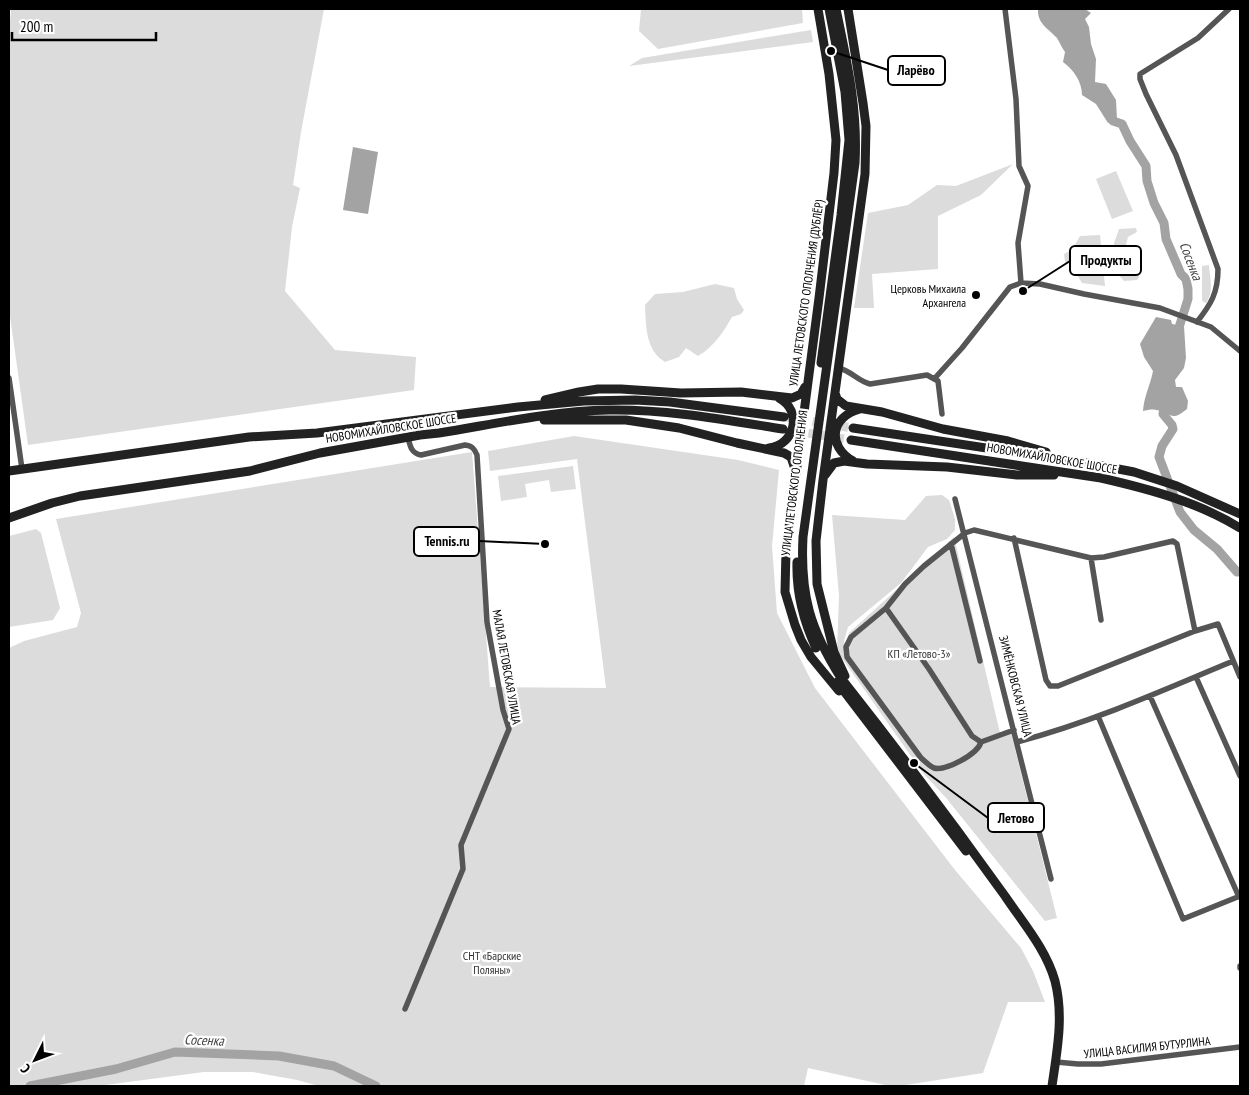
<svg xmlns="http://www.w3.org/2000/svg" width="1249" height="1095" viewBox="0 0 1249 1095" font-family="'PT Sans Narrow',sans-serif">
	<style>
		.green { fill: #dcdcdc }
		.water { fill: #a3a3a3 }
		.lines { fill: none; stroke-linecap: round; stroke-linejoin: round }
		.river { stroke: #a3a3a3; stroke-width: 9 }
		.secondary-tunnel { stroke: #d9d9d9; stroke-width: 9; stroke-dasharray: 9 4.5; stroke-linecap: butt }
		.street { stroke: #555; stroke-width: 5.5 }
		.secondary { stroke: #222; stroke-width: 9 }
		.poi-dot { fill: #000; stroke: #fff; stroke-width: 2 }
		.labels { text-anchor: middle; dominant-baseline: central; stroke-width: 4.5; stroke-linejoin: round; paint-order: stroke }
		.poi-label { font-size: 12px; fill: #000; stroke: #fff; text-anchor: end }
		.street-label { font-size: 12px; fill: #000; stroke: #fff }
		.park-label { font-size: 12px; fill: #333; stroke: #fff }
		.water-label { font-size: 14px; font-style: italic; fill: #444; stroke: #fff }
		.leader { fill: none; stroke: #000; stroke-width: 2 }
		.callout-dot { fill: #000; stroke: #fff; stroke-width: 2 }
		.callout { fill: #fff; stroke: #000; stroke-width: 2 }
		.callout-label { font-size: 14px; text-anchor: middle; font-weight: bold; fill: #000 }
	</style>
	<rect width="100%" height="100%" fill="#fff"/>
	<path class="green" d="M11,9h313l-23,123 -8,53 7,3 -8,39 -7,64 50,59 81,7 -2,33 -386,55 -19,-136v-274z
		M641,9h161l1,14 -145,26 -19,-18z
		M811,30l2,12 -184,24 13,-8z
		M1013,164l-32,31 -43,21v53l-66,5 2,34h-20l14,-95 40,-8 29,-20 19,1z
		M1116,171l17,40 -21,8 -16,-40z
		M1136,228l1,4 -9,5 -3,12 5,7 8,3 1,18 -2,3 -13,1 -7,-8v-6l-2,-7 -1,-17 5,-14z
		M1100,235l5,51 -23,-3 -12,-19 -5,-2 -1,-8 8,-4 8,-14z
		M1209,265c1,13 5,27 -3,38l-4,-2v-35z
		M715,284l19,4 3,11 7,11 -3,4 -9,3c-8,14 -19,31 -34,39l-12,-8 -7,9 -14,5c-20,-12 -19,-37 -20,-57l10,-11 28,-2z
		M574,436l164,24 41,10 -7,76 5,67 38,75 140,182 66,78 12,23 12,31h-37l-25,71 -84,13h-9l-82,-18 -4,18h-485l-22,-6 -44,-8h-49l-106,14h-89v-438l15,-7 53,-14 4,-14 -25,-94 416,-67 18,235 116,1 -29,-229 -87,12 -2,-20z
		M573,466l3,23 -25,3 -2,-12 -24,4 2,13 -26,4 -3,-25z
		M942,495l7,5 6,19v11l-8,9 -19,8 -27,36 -53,44 -4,14 1,4 4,-12 105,-96 46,196h11l46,185 -12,3 -98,-122 -24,-26 -86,-122 2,-55 -7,-81 73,5 21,-24z
		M36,529l5,4 19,75 -7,12 -44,7v-91z"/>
	<path class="water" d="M1038,9h47l6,4 -6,6 4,8 2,17 5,15 -1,23 11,2 10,16 1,19 -9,4 -12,-19 -14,-9c0,-13 -8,-25 -19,-33l2,-10c-3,-4 -5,-9 -8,-14 -8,-9 -20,-14 -19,-29z
		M353,147l25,5 -10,62 -25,-4z
		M1156,317l15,3 1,4 12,2 2,32 -2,10 -9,12 1,7h6l6,14 -1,8c-17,14 -15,3 -31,1 -3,-1 -9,0 -13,1 1,-15 7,-25 10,-40l-9,-14 -4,-13z"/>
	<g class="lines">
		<path class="river" d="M1108,112l5,9 9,3 8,17 16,25 1,15 7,22 10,20 2,16 15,35 5,5 2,10v10l-12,38
			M1165,401l-2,13 9,11 1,4 -11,17 -3,11 21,55 14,18 23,19 20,23h3
			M30,1086l86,-17 59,-17 104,4 55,10 42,20"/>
		<path class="secondary-tunnel" d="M786,417l67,11
			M795,431l56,9"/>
		<path class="street" d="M1005,9l11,90 3,67 9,20 -10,57 3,40
			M1197,322c14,-18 21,-29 21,-53l-42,-114 -30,-61 -6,-15v-5l58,-36 31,-29
			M839,368c12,3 19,13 31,16l57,-9 11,6 4,33
			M9,378l13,91
			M935,378l27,-30 48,-61 11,-4 19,1 44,10 76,14 51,19 29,24
			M955,499l96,380
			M1014,538l32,142 4,6h8l137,-55 23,-7 22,53
			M951,544l29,117
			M1091,558l10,62
			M886,608l43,61 43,67 9,6
			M1196,677l44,99
			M1150,696l89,201
			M1098,716l85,203 57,-23
			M1014,730l-33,12c-3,12 -35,29 -47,26 -5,-2 -9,-7 -13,-10l-74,-101 -1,-10 5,-10 35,-29 19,-24 19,-18 41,-33 9,-3 117,28 13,-1 69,-16 4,3 18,87
			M1017,742c75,-20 145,-51 216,-81
			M1240,966v2
			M405,1009l58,-140 -2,-24 48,-116 -6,-19 -16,-88 -10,-167c-3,-7 -5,-9 -12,-10l-44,10c-10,-2 -11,-9 -13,-18
			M1056,1062l22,2h23l139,-17"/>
		<path class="secondary" d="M818,9l11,65 7,66 -2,33 -15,125 -33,252 -1,42 10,33 6,15 10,17 28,34
			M836,9c11,53 22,99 19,154l-52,374c-3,58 7,92 38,141 56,71 111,144 164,218 18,27 41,53 50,85 9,35 2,70 -3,105
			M821,363l20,-148 8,-75 -4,-48 -16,-83
			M835,393l2,6 9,7 36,6 61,17 65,12 38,11
			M545,400l34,-8 19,-3h23l60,4 60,-1 51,6 9,-4 4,-7
			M544,420h82l53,8 58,15 47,10 7,4 4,12
			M853,428l234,35 47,9 43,14 63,28
			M851,440l250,38c48,11 97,24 139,50
			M769,448c26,-3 34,-37 10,-50
			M853,461c-26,-15 -23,-44 7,-52
			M9,471l240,-34 68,-4 201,-26 66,-6 51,-1 35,2 114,15
			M825,475l9,-12 10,-2 23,3 80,3 70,8h37
			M9,518l43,-15 28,-7 170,-25 70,-18 100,-18 19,-2c56,-9 113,-22 170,-23 58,-1 117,10 174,19
			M797,562c-1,31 6,58 19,86
			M845,676l-11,-24 -17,-68 -1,-43 7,-61 42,-306 1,-48 -3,-23 -15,-94
			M837,682l129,169"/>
	</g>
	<circle class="poi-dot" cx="976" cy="295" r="5"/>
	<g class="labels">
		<g class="poi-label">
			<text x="966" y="288">Церковь Михаила<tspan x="966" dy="14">Архангела</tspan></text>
		</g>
		<g class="street-label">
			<text transform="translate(806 293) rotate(-82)">УЛИЦА ЛЕТОВСКОГО ОПОЛЧЕНИЯ (ДУБЛЁР)</text>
			<text transform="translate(391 428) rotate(-9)">НОВОМИХАЙЛОВСКОЕ ШОССЕ</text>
			<text transform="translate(1052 458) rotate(10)">НОВОМИХАЙЛОВСКОЕ ШОССЕ</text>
			<text transform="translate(794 483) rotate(-83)">УЛИЦА ЛЕТОВСКОГО ОПОЛЧЕНИЯ</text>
			<text transform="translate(507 667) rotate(80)">МАЛАЯ ЛЕТОВСКАЯ УЛИЦА</text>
			<text transform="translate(1016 686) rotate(76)">ЗИМЁНКОВСКАЯ УЛИЦА</text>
			<text transform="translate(1147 1047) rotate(-6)">УЛИЦА ВАСИЛИЯ БУТУРЛИНА</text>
		</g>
		<g class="park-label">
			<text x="919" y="653">КП «Летово-3»</text>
			<text x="492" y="955">СНТ «Барские<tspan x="492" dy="14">Поляны»</tspan></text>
		</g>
		<g class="water-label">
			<text transform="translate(1191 261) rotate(69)">Сосенка</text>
			<text transform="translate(204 1040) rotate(2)">Сосенка</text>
		</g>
	</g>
	<path class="leader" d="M831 51L888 70M1023 291L1070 261M545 544L479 541M914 763L988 818"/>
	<g class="callout-dot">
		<circle cx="831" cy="51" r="5"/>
		<circle cx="1023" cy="291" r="5"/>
		<circle cx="545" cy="544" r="5"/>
		<circle cx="914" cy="763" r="5"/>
	</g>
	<g class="callout">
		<rect x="888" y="56" width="57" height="29" rx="5"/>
		<rect x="1070" y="246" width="71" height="29" rx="5"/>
		<rect x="414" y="527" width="65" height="29" rx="5"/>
		<rect x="988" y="803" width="56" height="29" rx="5"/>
	</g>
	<g class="callout-label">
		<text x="916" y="75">Ларёво</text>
		<text x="1106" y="265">Продукты</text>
		<text x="447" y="546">Tennis.ru</text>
		<text x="1016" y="823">Летово</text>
	</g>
	<rect width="1249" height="1095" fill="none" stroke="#000000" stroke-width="20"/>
	<g transform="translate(35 1060) rotate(228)" stroke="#ffffff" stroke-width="4" paint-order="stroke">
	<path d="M0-4L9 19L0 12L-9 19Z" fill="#000000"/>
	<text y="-8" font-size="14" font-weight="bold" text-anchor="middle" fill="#000000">С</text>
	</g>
	<path d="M12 32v8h144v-8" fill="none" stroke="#000000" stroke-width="2.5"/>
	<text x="20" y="32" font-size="15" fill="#000000" stroke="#ffffff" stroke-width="4" paint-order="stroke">200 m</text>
</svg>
